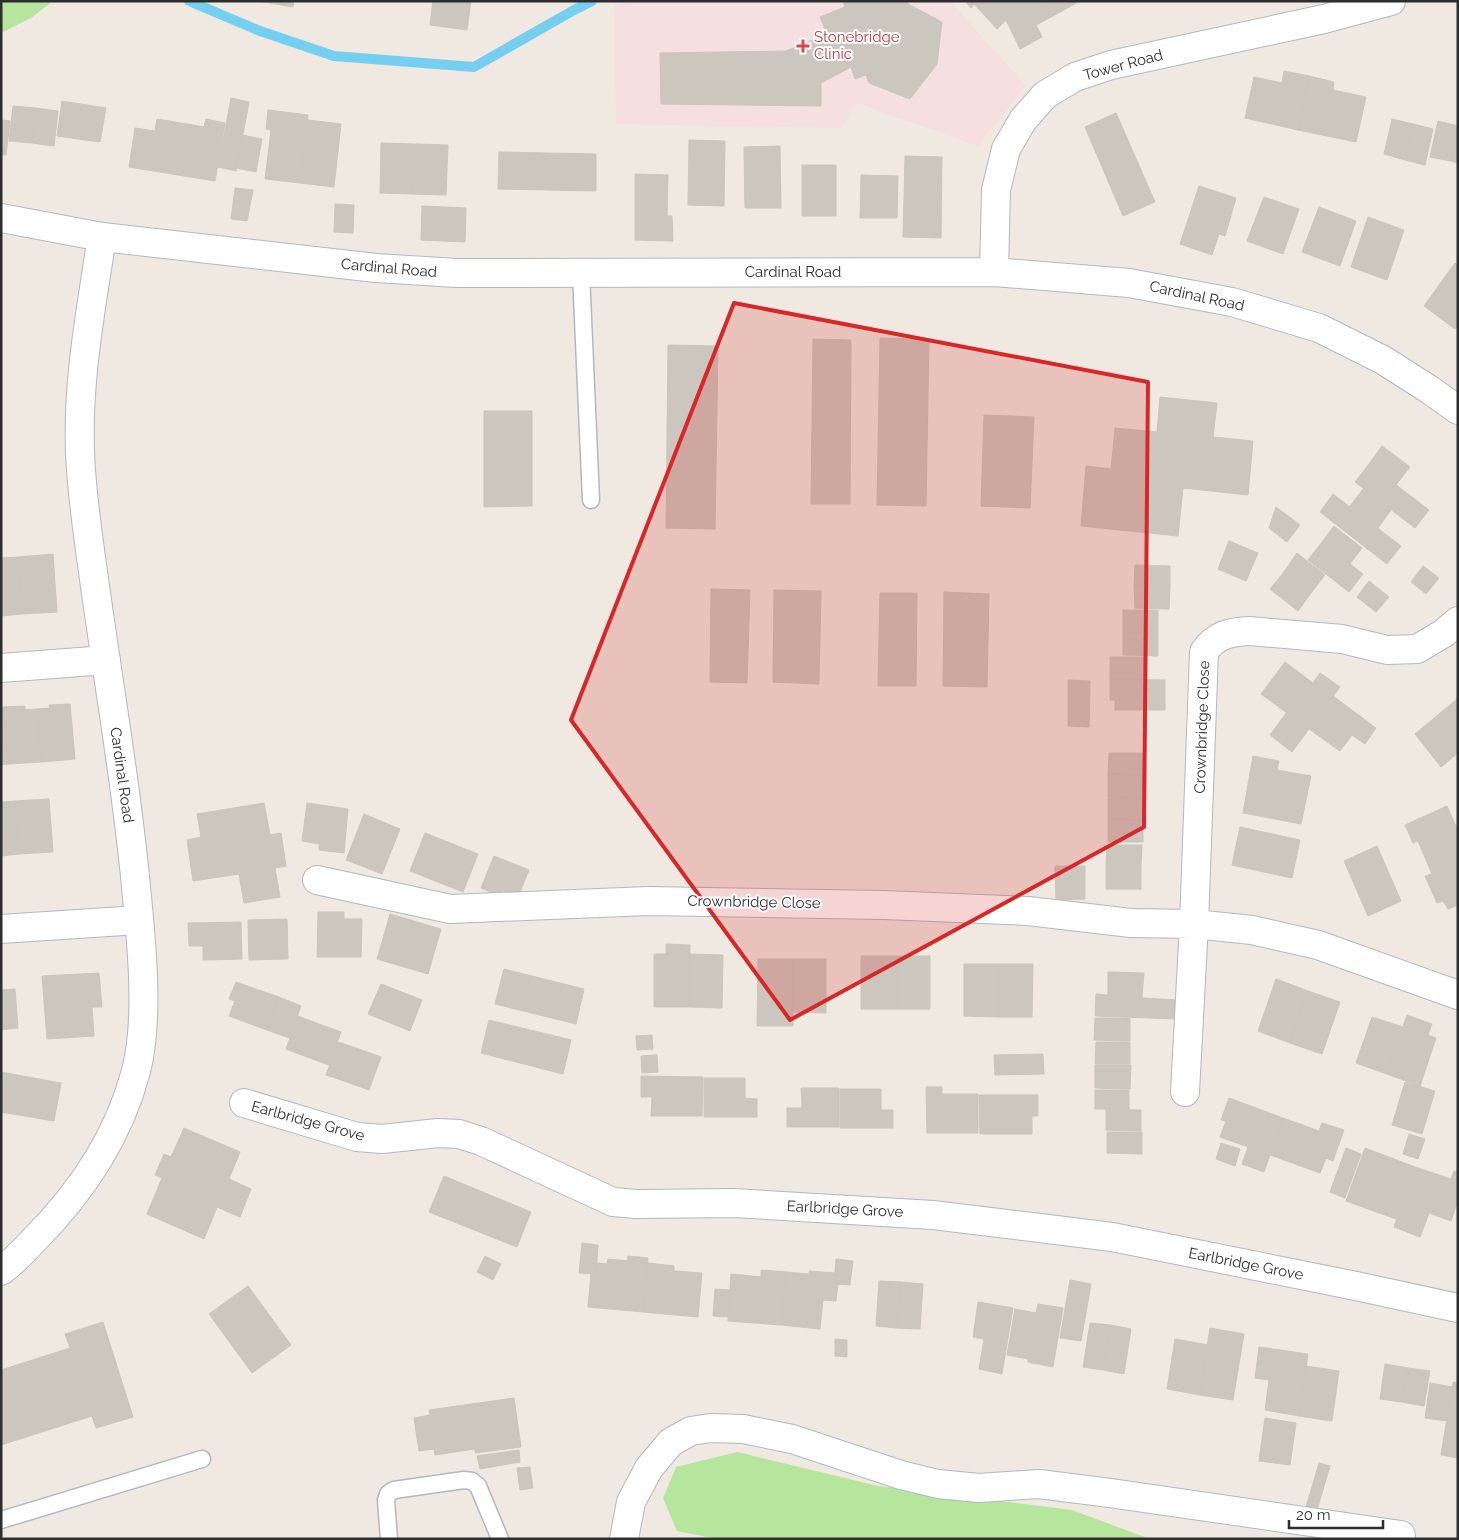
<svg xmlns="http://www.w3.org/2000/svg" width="1459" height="1540" viewBox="0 0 1459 1540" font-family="Raleway,sans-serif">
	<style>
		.medical { fill: #f5dfe0 }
		.green { fill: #b6e59e }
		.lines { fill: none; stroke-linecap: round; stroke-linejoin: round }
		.stream { stroke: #75cff0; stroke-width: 10 }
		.building { fill: #cbc7bf; stroke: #cbc5ba }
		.service-casing { stroke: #b4b7c1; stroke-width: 19 }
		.minor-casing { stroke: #b4b7c1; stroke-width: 30 }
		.service { stroke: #fff; stroke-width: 16 }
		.minor { stroke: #fff; stroke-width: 28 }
		.marked { fill: #d62828; fill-opacity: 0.2; stroke: #d62828; stroke-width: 4; stroke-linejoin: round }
		.health-dot { fill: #e0444e; stroke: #fff; stroke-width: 2 }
		.labels { text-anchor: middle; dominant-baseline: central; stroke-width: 4; stroke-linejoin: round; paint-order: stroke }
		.health-label { font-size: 15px; fill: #be3a42; stroke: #fff; text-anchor: start }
		.street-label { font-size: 15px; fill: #2e2e2e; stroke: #fff }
	</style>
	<rect width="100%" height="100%" fill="#efe9e1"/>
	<path class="medical" d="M631,1h319l76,85 -48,60 -121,-43 -16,25 -225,-4 -2,-118z"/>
	<path class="green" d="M1,1h52l-22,17 -30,15z
		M737,1452l141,34 194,24 78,29h-433l-40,-8 -14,-33 13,-31z"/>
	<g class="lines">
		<path class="stream" d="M189,1l71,30 74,25 140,11 100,-57 18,-9"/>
	</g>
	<path class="building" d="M258,1h36l-1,6z
		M433,1h38l-4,29 -37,-5z
		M843,1h64l1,3 34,18 -5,42 -27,35 -41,-16 -3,-8 -11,4 -4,-12 -30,16v23l-160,-2 -1,-51 126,-2 41,-17 -7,-17 25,-10z
		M965,1h77l9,16 -15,8 6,12 -22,12 -14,-29 -9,9 -23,-25 -3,4z
		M1042,1h38l-29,16z
		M1284,71l25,5 -11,54 -53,-12 9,-41 28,6z
		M1309,76l25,6 -1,8 33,7 -10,45 -58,-12z
		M231,98l18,4 -13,69 -18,-4z
		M62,101l44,7 -6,34 -43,-6z
		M13,106l23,2 -4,35 -23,-2z
		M36,108l22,3 -4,35 -22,-3z
		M268,110l40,5 -8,68 -35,-4 6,-49 -5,-1z
		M1116,113l39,89 -32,14 -38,-89z
		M157,119l47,8 2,-8 19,4 -10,58 -86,-14 6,-39 20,3z
		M1392,119l21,5 -8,36 -21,-6z
		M1,120l9,1 -4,34h-5z
		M308,120l33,4 -7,63 -34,-4z
		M1438,121l20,5 -7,35 -21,-4z
		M1413,124l20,5 -8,36 -20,-5z
		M1458,130v33l-7,-2z
		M242,135l20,4 -6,33 -20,-4z
		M689,140l36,1 -1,65 -36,-1z
		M381,143l33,1 -2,50 -32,-1z
		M414,144l34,1 -2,50 -34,-1z
		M780,146l1,62h-36l-1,-61z
		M499,152l97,2v37l-98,-2z
		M905,156l37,1 -1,81 -38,-1z
		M802,165h34v51h-34z
		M635,174l33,1 -1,41h5l1,25 -38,-1z
		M861,175l37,1 -1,42h-37z
		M1199,186l37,12 -11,38 -6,-2 -7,21 -32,-11z
		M235,188l18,2 -6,31 -16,-2z
		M1264,197l35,12 -16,45 -36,-13z
		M335,204l19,1 -1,28 -19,-1z
		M422,206l44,2 -1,34 -44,-2z
		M1319,207l37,14 -16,45 -38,-14z
		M1368,217l36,13 -17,50 -36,-13z
		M1455,263l3,2v60l-3,4 -31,-23z
		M880,338l49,1 -3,167 -49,-1z
		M813,339l38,1 -1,164h-39z
		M668,345l50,1 -3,183 -49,-1z
		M1160,397l57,6 -4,34 40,4 -5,54 -65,-7 -5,48 -97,-10 5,-60 25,3 4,-41 42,4z
		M484,411h48v95l-48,1z
		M984,415l50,2 -4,91 -49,-2z
		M1382,446l28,21 -14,18 -27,-21z
		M1369,464l60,46 -14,18 -60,-46z
		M1364,488l27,22 -13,18 -28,-22z
		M1333,494l68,52 -14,18 -67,-52z
		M1276,507l24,18 -13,17 -18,-14z
		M1334,526l28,22 -12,16 -28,-22z
		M1229,541l29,12 -12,28 -28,-12z
		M1322,542l41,32 -14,18 -41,-32z
		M1297,553l28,22 -14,18 -27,-21z
		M53,554l4,58 -35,2 -4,-57z
		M18,557l4,57 -21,2v-58z
		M1135,565l35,1v20h-36z
		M1423,566l16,12 -13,16 -15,-12z
		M1284,572l27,21 -13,18 -28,-22z
		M1369,581l20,16 -13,15 -19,-15z
		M1134,586h36l-1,23 -34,-1z
		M711,589l39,1 -3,93 -37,-1z
		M774,590l47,1 -2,93 -46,-2z
		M944,592l45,2 -2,93 -44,-1z
		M880,593h37l-1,93h-38z
		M1123,610h35v23h-35z
		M1123,633h35v23l-35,-1z
		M1110,657h35v23l-35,-1z
		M1285,662l28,21 7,-10 20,14 -31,42 -48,-35z
		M1110,679l55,1v30h-50v-10h-5z
		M1068,680l22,1 -1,46 -21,-1z
		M1333,696l43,32 -11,16 -13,-9 -12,16 -31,-22z
		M1457,699l1,54 -17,14 -26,-33z
		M70,704l5,55 -34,3 -4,-53 13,-1 -1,-3z
		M25,706v4l12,-1 4,53 -33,2 -4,-57z
		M4,707l4,57 -7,1v-57z
		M1287,712l22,17 -17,23 -22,-17z
		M1109,753h35v22l-36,-1z
		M1253,756l26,5 -2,9 34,6 -10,48 -58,-11z
		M1108,774l36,1 -1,23 -35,-1z
		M1108,798h35v22l-35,-1z
		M49,799l4,53 -34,2 -4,-53z
		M15,801l4,53 -18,2v-54z
		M264,803l6,32 11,-2 5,33 -11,2 5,29 -36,6 -5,-29 -46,7 -6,-41 14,-3 -4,-23z
		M307,803l41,6 -4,44 -25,-3v-6l-17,-3z
		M1447,806l11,25v74l-10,4 -5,-8 -6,2 -12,-27 7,-2 -14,-33 -5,2 -8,-18z
		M364,814l36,15 -18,45 -36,-14z
		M1108,819l35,1v22h-35z
		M1240,827l60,13 -8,38 -60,-13z
		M425,833l53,21 -15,38 -53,-21z
		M1107,845h35l-1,21h-35z
		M1377,846l24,55 -33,15 -24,-55z
		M494,856l35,14 -11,27 -16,-7 -2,6 -19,-8z
		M1055,866h30v33l-29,1z
		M1106,866h35v23h-35z
		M318,912h26v7h18l-1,38h-44z
		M390,914l51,15 -13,45 -51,-15z
		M287,919l1,40 -39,1 -1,-40z
		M241,922l1,37 -39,1v-14h-14l-1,-23z
		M666,944l24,1v62h-36v-53h12z
		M690,954l33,1 -1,53 -32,-1z
		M861,956h36v53h-36z
		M897,956h33v53h-33z
		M758,959h35v67h-36z
		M793,959h33v54l-33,-1z
		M964,964h35v53l-35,-1z
		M999,964h34l-1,53h-33z
		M504,969l80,20 -8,35 -81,-20z
		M1108,972l36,1 -2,25 37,2 -1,19 -83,-3 1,-22 12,1z
		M99,973l3,34h-10l2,29 -47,3 -5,-63z
		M1276,979l32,12 -18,52 -32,-12z
		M236,982l43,15 -12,33 -38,-14 6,-15 -6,-2z
		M381,984l41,16 -12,31 -42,-17z
		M15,989l3,39 -17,2v-40z
		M1308,991l32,11 -18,52 -32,-11z
		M279,997l22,9 -12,32 -22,-8z
		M1407,1015l25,9 -4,11 8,3 -16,48 -33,-12z
		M298,1016l21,8 -12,33 -21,-8z
		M1372,1017l31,10 -16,47 -31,-11z
		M1095,1018h35v23l-36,-1z
		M489,1020l82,20 -8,34 -82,-21z
		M319,1024l22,8 -12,33 -22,-8z
		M652,1035l1,14 -16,1 -1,-14z
		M338,1042l21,7 -12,33 -21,-7z
		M1096,1042h34v22h-35z
		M359,1049l22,8 -12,33 -22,-8z
		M1043,1054l1,20 -49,1 -1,-20z
		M657,1055l1,17 -16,1 -1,-17z
		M1095,1065h36l-1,24 -35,-1z
		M1,1072l60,11 -7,38 -53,-9z
		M641,1076l62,1 -1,39h-51l1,-19h-11z
		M704,1078h41v20l12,1v18h-53z
		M1405,1082l30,9 -13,43 -30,-9z
		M926,1087h16v7h36v39h-51z
		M801,1088h38v39h-52v-19h15z
		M840,1089h41v21h12v18h-53z
		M1095,1090h34v19h-34z
		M979,1095h59v21h-6v18h-52z
		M1229,1098l54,20 -19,54 -22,-8 6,-17 -28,-10 6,-16 -5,-1z
		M1106,1109l35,1v21l-35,-1z
		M1283,1118l36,13 3,-8 22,7 -11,31 -7,-3 -6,15 -50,-18z
		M184,1128l56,24 -11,27 22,10 -11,28 -23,-10 -13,32 -57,-25 15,-36 -7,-3 9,-21 7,3z
		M1107,1132h35v22l-35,-1z
		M1409,1134l16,5 -7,20 -15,-5z
		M1221,1143l19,6 -5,17 -19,-7z
		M1346,1148l15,6 -16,44 -15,-6z
		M1365,1148l50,19 -19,52 -50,-18z
		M1415,1167l36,12 3,-8 4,1v35l-2,-1 -5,15 -22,-8 -9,24 -26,-10z
		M444,1176l87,36 -14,35 -88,-35z
		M582,1243l16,2 -2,29 -17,-1z
		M485,1256l16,8 -8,16 -16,-8z
		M628,1256l20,2 -5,54 -55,-5 3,-33h5l1,-11 10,1 1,-5 19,2z
		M836,1259l17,2 -3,24 -16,-1z
		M648,1263l26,3v5l28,2 -4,44 -55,-5z
		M761,1270l25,2 -5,53 -53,-4 3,-47 30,3z
		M809,1271l26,2 -1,11h4l-2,17 -13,-1 -3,29 -39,-4 5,-53 23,2z
		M1070,1280l21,4 -10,57 -21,-3z
		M879,1281l22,1 -4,46 -21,-2z
		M901,1282l22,2 -3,45 -23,-1z
		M248,1286l43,59 -39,28 -43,-59z
		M715,1289l15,1 -2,27 -15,-1z
		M978,1302l35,6 -11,66 -23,-5 5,-30 -11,-2z
		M1038,1304l25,4 -10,59 -25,-5v-3l-21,-4 8,-46 21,4z
		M103,1322l30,95 -37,11 -4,-12 -91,29v-75l69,-22 -5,-14z
		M1090,1323l21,2 -8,45 -20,-3z
		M1111,1325l20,4 -7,45 -21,-4z
		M1210,1328l34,6 -11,66 -33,-5z
		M835,1339l12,1v17l-12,-1z
		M1175,1339l33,6 -8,50 -33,-6z
		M1259,1347l49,7 -9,62 -34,-6 4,-30 -14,-2z
		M1385,1364l23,4 -6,34 -22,-3z
		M1306,1366l33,5 -7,50 -33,-5z
		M1408,1368l22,3 -6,35 -22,-4z
		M1453,1382l5,1v75l-17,-3z
		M1430,1383l22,4 -5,34 -22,-3z
		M514,1398l7,49 -46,6v-4l-40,6 -1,-6 -15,2 -5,-33 16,-3 -1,-5z
		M1265,1418l31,5 -6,42 -31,-4z
		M519,1450l1,12 -40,7 -3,-13z
		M1319,1463l11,3 -13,44 -11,-3z
		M530,1467l3,21 -13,2 -3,-22z"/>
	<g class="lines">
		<g class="service-casing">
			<path id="service" d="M581,273l10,227
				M1,1520l201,-61
				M389,1539l-3,-39 2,-6 6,-4 70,-10 8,1 6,5 22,53"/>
		</g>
		<g class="minor-casing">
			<path id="minor" d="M1,218l101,19 274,31 81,5 537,-1 135,11 103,19 87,26 64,32 47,30 28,20
				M994,272l2,-82 10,-41 17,-29 22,-25 30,-18 36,-12 213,-46 67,-18
				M1,668l105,-8
				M317,880l133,29 198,-8 236,4 144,6 103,12 63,1 58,6 66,15 140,50
				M1,929l138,-9
				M1185,1092l9,-168 10,-272c11,-17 26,-20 45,-21l93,8 45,11 30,-1 27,-16 14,-12
				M244,1103l113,34 25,2 56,-6 21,1 22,7 132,61 23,2 98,-1 199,12 115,14 64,8 244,49 102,22
				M1,1271c12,-9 22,-19 32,-30 47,-47 86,-105 103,-170 13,-49 6,-124 1,-174 -9,-99 -26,-198 -40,-297 -6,-43 -13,-87 -16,-130 -6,-78 9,-155 21,-233
				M624,1539l7,-37 18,-34 22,-26 20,-11 19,-3 33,1 49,10 109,36 37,9 41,4 60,-4 71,9 291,42"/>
		</g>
		<use href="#service" class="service"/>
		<use href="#minor" class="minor"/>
	</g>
	<path class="marked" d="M734,303l414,79 -4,445 -354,193 -219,-300z"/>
	<path class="health-dot" d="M800.5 38.5h5v5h5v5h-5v5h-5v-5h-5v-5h5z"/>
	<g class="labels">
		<g class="health-label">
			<text x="814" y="37">Stonebridge<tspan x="814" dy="17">Clinic</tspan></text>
		</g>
		<g class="street-label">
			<text transform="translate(1123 65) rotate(-15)">Tower Road</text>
			<text transform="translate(389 268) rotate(5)">Cardinal Road</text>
			<text x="793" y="272">Cardinal Road</text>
			<text transform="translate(1197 296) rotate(12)">Cardinal Road</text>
			<text transform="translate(1202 727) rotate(-88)">Crownbridge Close</text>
			<text transform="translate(122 775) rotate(82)">Cardinal Road</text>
			<text transform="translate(754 902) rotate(1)">Crownbridge Close</text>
			<text transform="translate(308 1121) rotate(15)">Earlbridge Grove</text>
			<text transform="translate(845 1209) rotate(3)">Earlbridge Grove</text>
			<text transform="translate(1246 1264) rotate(11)">Earlbridge Grove</text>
		</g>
	</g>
	<rect width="1459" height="1540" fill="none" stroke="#2e2e2e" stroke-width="5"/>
	<path d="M1289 1520v8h94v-8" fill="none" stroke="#2e2e2e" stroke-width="2.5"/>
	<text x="1296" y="1520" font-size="15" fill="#2e2e2e" stroke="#ffffff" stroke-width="4" paint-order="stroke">20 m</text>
</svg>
